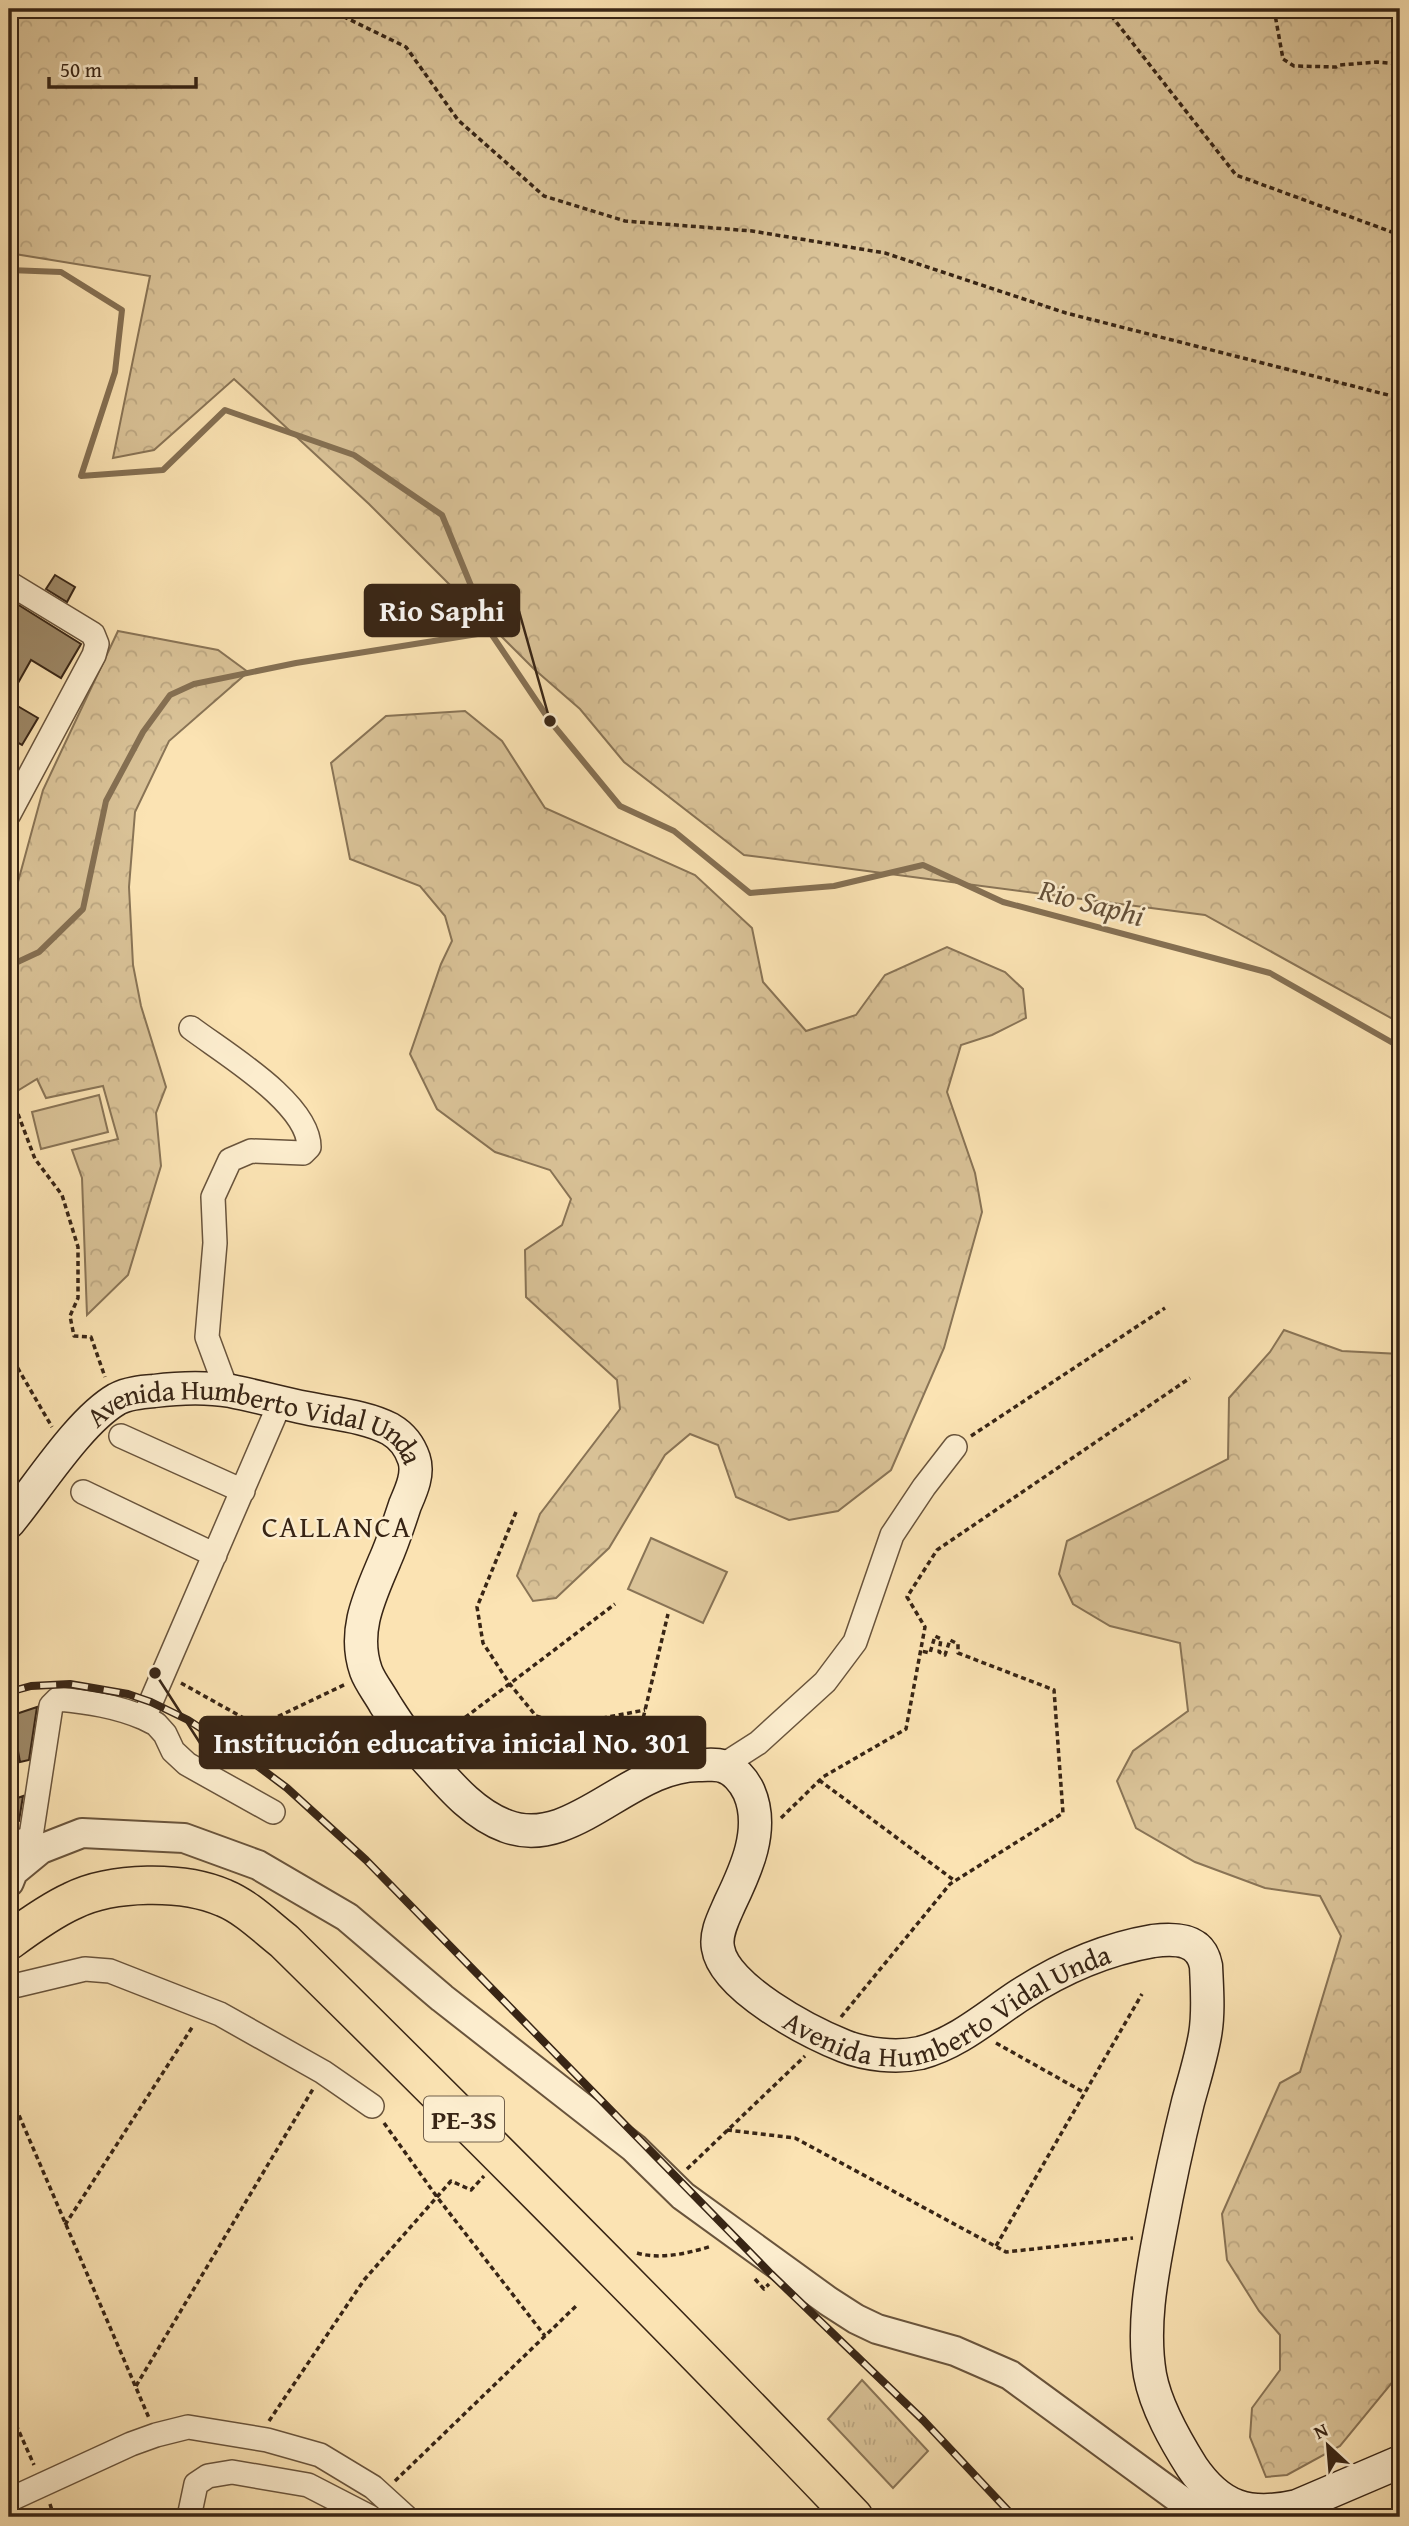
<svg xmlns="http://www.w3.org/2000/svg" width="1409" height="2526" viewBox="0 0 1409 2526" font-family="'Gentium Book Plus',serif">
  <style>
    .grass { fill: #dac398; stroke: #897456; stroke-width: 2 }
    .forest { fill: url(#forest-crowns); stroke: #897456; stroke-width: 2 }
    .park { fill: url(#park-tufts); stroke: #897456; stroke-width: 2 }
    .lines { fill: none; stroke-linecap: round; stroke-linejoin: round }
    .stream { stroke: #857053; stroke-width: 6 }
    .building { fill: #9d8867; stroke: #382515; stroke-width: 2 }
    .minor-casing { stroke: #69543c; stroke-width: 26 }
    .tertiary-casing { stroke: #69543c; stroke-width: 32 }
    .secondary-casing { stroke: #382515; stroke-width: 35 }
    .trunk-casing { stroke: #382515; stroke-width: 40 }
    .path { stroke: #382515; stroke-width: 3.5; stroke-dasharray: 5 3.5; stroke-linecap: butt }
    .minor { stroke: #fcedce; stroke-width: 23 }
    .tertiary { stroke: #fcedce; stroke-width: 28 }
    .secondary { stroke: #fcedce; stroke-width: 32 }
    .trunk { stroke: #fbe3b3; stroke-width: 37 }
    .rail-casing { stroke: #382515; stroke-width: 8 }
    .rail { stroke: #fcedce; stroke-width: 5; stroke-dasharray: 16; stroke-linecap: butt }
    .labels { text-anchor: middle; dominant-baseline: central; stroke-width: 5; stroke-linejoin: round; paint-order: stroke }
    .shield { fill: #fcedce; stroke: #73614c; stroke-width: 2 }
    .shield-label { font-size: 26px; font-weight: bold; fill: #382515 }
    .street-label { font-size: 28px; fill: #382515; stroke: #fcedce }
    .water-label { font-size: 30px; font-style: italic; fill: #655139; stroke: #fcedce }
    .neighbourhood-label { font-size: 30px; letter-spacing: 2px; fill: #382515; stroke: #fcedce }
    .leader { fill: none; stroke: #382515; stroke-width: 2.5 }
    .callout-dot { fill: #382515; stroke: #fcedce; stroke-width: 2.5 }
    .callout { fill: #382515; stroke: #382515; stroke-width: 2.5 }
    .callout-label { font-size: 30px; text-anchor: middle; font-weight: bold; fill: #fff }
  </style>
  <defs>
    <pattern id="forest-crowns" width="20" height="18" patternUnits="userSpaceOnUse" patternTransform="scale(1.75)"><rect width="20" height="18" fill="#dac398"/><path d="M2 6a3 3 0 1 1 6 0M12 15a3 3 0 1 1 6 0" fill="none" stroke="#bca782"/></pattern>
    <pattern id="park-tufts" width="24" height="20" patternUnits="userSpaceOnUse" patternTransform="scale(1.75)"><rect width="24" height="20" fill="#dac398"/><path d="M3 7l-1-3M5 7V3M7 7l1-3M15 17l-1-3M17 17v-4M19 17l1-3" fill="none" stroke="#bca782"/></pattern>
  </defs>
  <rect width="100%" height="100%" fill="#fbe3b3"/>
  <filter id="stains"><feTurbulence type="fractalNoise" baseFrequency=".00286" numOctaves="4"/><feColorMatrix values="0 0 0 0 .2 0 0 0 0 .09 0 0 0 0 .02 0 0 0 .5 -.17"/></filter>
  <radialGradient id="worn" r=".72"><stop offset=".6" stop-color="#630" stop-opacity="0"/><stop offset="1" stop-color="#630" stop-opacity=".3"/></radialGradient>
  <!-- grass -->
  <path class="grass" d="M99 1095 108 1132 41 1149 32 1112Z
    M651 1538 727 1572 703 1623 628 1589Z"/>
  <!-- forest -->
  <path class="forest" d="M9 9H1400V1023L1205 915 744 855 624 762 580 709 534 669 369 504 234 379 154 450 113 458 150 276 15 254 9 248Z
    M118 631 218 650 248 672 169 741 135 812 129 887 133 965 141 1006 166 1087 156 1113 161 1166 128 1275 87 1315 82 1178 72 1150 118 1139 103 1086 46 1098 37 1079 9 1096V915L43 790Z
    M465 711 502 741 545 808 695 875 752 928 763 982 806 1031 856 1015 885 975 947 947 1005 972 1023 989 1026 1018 992 1035 961 1045 947 1092 975 1173 982 1212 944 1348 891 1470 838 1511 789 1520 736 1497 718 1445 690 1434 665 1455 609 1548 556 1598 533 1601 517 1576 540 1514 620 1409 617 1380 526 1297 525 1250 562 1225 571 1199 550 1170 495 1152 437 1109 410 1054 441 964 452 941 445 916 420 886 350 859 331 763 386 716Z
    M1284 1330 1342 1351 1400 1354V2373L1340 2446 1287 2475 1266 2477 1250 2437 1252 2408 1280 2370V2335L1259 2311 1227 2260 1222 2214 1280 2083 1300 2072 1341 1936 1320 1896 1265 1888 1195 1862 1136 1828 1117 1781 1133 1751 1188 1711 1180 1643 1110 1626 1073 1604 1059 1574 1067 1541 1228 1459 1229 1398 1270 1352Z"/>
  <!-- park -->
  <path class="park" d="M862 2380 928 2451 893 2488 828 2419Z"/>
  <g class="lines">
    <!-- stream -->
    <path class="stream" d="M9 270 61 272 122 310 115 372 81 476 163 470 225 410 354 455 442 515 490 632 550 721 620 806 674 831 750 893 834 886 923 865 1003 902 1270 973 1400 1047
      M9 966 39 952 83 909 106 801 143 732 170 695 194 684 296 663 490 632"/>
  </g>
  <!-- building -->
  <path class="building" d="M55 575 75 587 67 602 46 589Z
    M9 599 81 644 61 678 31 660 9 699Z
    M9 701 38 718 22 745 9 738Z
    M37 1707 29 1760 20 1762 18 1751 9 1754 10 1716Z
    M23 1796 19 1821 9 1824V1801Z"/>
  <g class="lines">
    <!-- minor casing -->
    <g class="minor-casing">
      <path id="minor" d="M9 583 93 634 97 644 94 655 9 814
        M191 1028C224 1053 309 1103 309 1147L303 1153 251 1151 230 1160 213 1197 215 1243 207 1337 227 1391
        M121 1436 243 1491
        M83 1492 215 1555
        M144 1718 156 1724 165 1734 173 1751 187 1764 273 1812
        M722 1766 758 1743 825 1682 855 1642 892 1535 924 1487 955 1447
        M9 1850 31 1836 51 1706 58 1699C88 1702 116 1706 144 1718L280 1403
        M9 1981 18 1985 85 1969 110 1971 220 2014 323 2072 372 2106
        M9 2500 131 2444 156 2435 188 2427 267 2440 320 2455 373 2487 406 2517
        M189 2517 196 2484 208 2476 232 2472 308 2485 370 2517"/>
    </g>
    <!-- tertiary casing -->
    <g class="tertiary-casing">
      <path id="tertiary" d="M9 1882 13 1872 41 1849 82 1833 184 1838 258 1865 347 1917 442 1998 634 2148 683 2196 828 2301 856 2319 877 2329 955 2351 1010 2375 1204 2517"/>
    </g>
    <!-- secondary casing -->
    <g class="secondary-casing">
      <g id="secondary">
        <path id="s1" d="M9 1522C38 1487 79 1421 117 1399 128 1393 141 1392 154 1391 178 1388 207 1387 231 1391 256 1396 281 1403 306 1408 334 1414 365 1416 390 1429 402 1436 410 1447 414 1459 419 1474 411 1491 405 1505 399 1523 393 1542 385 1560 370 1596 352 1631 366 1671 370 1682 379 1693 385 1704 396 1721 405 1736 419 1751 444 1778 470 1813 506 1826 573 1852 631 1762 702 1765 709 1765 716 1764 722 1766 734 1769 744 1781 749 1792 765 1829 746 1870 730 1903 724 1917 715 1933 718 1948 724 1988 809 2032 844 2046 866 2055 897 2058 920 2053 958 2043 988 2016 1020 1995 1060 1969 1106 1949 1153 1941 1177 1938 1201 1939 1206 1966 1207 1989 1209 2013 1205 2035 1201 2058 1194 2080 1188 2102 1177 2146 1168 2189 1160 2232 1151 2279 1142 2328 1150 2375 1156 2407 1175 2440 1192 2467 1220 2508 1249 2517 1297 2506L1400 2462"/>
      </g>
    </g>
    <!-- trunk casing -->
    <g class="trunk-casing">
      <path id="trunk" d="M9 1941C28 1927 50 1911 72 1901 112 1881 183 1880 224 1898 246 1907 265 1926 284 1941 477 2131 668 2322 854 2517"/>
    </g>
    <!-- path -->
    <path class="path" d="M328 9 406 47 458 120 544 196 625 221 752 231 885 253 1066 313 1400 398
      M1106 9 1236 175 1400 235
      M1274 9 1283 59 1294 66 1336 67 1340 65 1377 62 1400 64
      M18 1114 35 1159 62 1195 78 1247V1298L70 1316 74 1336 91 1337 105 1377
      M9 1353 52 1427
      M971 1436 1165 1308
      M516 1512 477 1607 483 1643 509 1683 536 1716 566 1725 645 1710
      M181 1683 258 1726 346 1684
      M438 1738 615 1604
      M646 1751 642 1723 668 1614
      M819 1780 955 1881
      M781 1818 823 1777 906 1729 925 1627 907 1597 937 1550 1190 1378
      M841 2017 950 1884 1063 1813 1054 1690 958 1653V1644L950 1640 945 1655 939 1652 941 1639 935 1636 930 1653 921 1651
      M996 2043 1085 2093
      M9 2092 149 2418
      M384 2123 437 2197 545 2336
      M727 2130 795 2138 1006 2252 1133 2238
      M687 2169 805 2056
      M65 2225 193 2026
      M996 2246 1142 1994
      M637 2253C661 2260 689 2253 712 2246
      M755 2279 764 2289 769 2284
      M136 2386 313 2089
      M9 2409 34 2465
      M269 2421 364 2280 451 2181 471 2190 484 2176
      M395 2481 576 2306
      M50 2504 54 2517"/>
    <!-- minor -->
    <use href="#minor" class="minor"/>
    <!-- tertiary -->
    <use href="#tertiary" class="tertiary"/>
    <!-- secondary -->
    <use href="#secondary" class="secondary"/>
    <!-- trunk -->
    <use href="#trunk" class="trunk"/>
    <!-- rail casing -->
    <g class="rail-casing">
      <path id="rail" d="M9 1692 31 1686 70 1684 128 1694 151 1702 188 1720 251 1761 287 1788 366 1860 771 2274 923 2420 1014 2517"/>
    </g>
    <!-- rail -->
    <use href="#rail" class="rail"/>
  </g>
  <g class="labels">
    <!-- shield labels -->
    <rect class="shield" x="424" y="2096.5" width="80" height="45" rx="5"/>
    <g class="shield-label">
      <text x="464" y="2119">PE-3S</text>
    </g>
    <!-- street labels -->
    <g class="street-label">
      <text stroke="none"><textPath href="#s1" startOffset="308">Avenida Humberto Vidal Unda</textPath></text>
      <text stroke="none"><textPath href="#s1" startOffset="1629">Avenida Humberto Vidal Unda</textPath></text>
    </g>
    <!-- water labels -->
    <g class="water-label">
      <text transform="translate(1092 902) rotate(15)">Rio Saphi</text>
    </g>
    <!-- neighbourhood labels -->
    <g class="neighbourhood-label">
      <text x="337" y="1526">CALLANCA</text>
    </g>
  </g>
  <!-- callouts -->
  <path class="leader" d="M550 721L519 611M155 1673L200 1743"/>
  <g class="callout-dot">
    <circle cx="550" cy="721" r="7"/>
    <circle cx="155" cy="1673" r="7"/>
  </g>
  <g class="callout">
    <rect x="365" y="585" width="154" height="51" rx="7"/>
    <rect x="200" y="1717" width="505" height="51" rx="7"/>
  </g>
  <g class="callout-label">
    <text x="442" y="621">Rio Saphi</text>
    <text x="452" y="1753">Institución educativa inicial No. 301</text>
  </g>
  <!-- margin -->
  <rect width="1409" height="2526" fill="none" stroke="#fbe3b3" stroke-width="35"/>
  <rect x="10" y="10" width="1388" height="2505" fill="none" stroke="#382515" stroke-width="3.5"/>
  <rect x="18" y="18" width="1374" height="2491" fill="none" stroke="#382515" stroke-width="2"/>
  <!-- north arrow -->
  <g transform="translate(1328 2446) rotate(334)" stroke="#fcedce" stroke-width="5" paint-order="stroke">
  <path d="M0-5L12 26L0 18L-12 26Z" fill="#382515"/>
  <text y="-10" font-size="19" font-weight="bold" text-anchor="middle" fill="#382515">N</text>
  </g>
  <!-- scale -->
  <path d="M49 77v10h147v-10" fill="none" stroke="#382515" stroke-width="3.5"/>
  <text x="60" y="77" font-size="21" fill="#382515" stroke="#fcedce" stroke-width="5" paint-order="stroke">50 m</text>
  <rect width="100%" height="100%" filter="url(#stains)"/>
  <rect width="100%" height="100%" fill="url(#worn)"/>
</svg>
